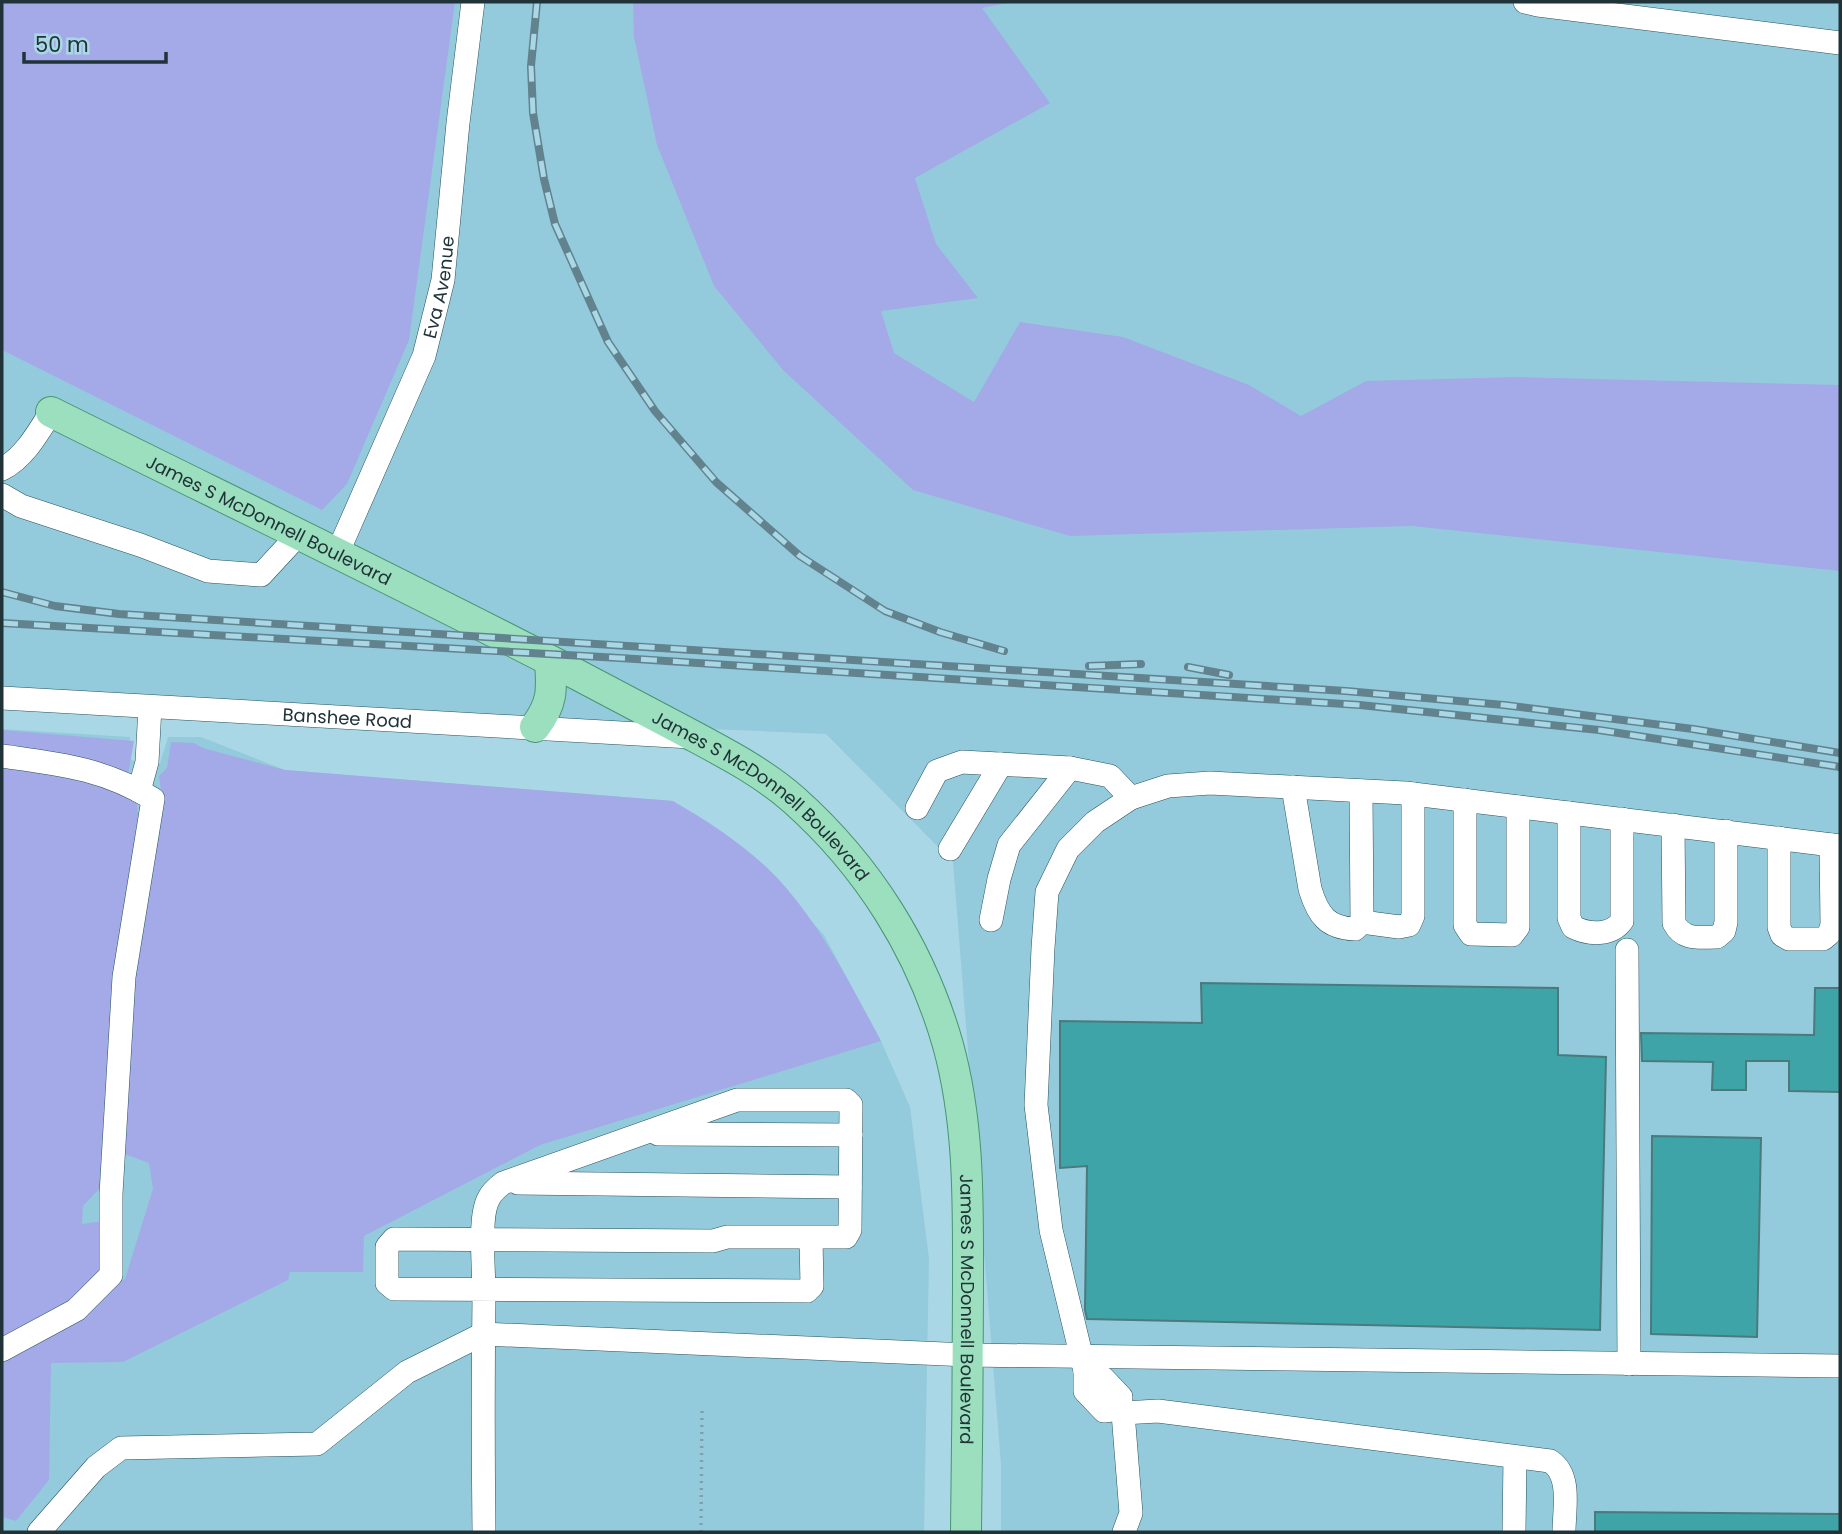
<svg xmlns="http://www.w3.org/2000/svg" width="1842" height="1534" viewBox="0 0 1842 1534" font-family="Poppins,sans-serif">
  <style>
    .built { fill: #94cbdc }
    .green { fill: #a3aae7 }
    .building { fill: #3fa4a8; stroke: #4a7a7c; stroke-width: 2 }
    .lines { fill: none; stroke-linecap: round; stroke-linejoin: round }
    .minor-casing { stroke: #26525e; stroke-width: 24 }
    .major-casing { stroke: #469573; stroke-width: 32 }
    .path { stroke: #7ca1ad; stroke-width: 3.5; stroke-dasharray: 2 5; stroke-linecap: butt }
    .minor { stroke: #fff; stroke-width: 23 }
    .major { stroke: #9cdfbe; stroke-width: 30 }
    .rail-casing { stroke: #62838d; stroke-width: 8 }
    .rail { stroke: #a9d7e6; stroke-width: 5; stroke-dasharray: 16; stroke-linecap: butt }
    .labels { text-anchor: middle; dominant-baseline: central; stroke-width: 5; stroke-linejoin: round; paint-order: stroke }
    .street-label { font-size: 18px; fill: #203339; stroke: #a9d7e6 }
  </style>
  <rect width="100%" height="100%" fill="#a9d7e6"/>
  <!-- built -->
  <path class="built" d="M2 2H1840V1532H1001V1465L953 862 826 734 2 699Z
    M2 729 130 737V760L147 762 160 763 168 737H201L285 770 673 801 772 878 824 935 881 1041 910 1107 929 1259 924 1532H2Z"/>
  <!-- green -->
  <path class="green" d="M2 2H455L409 340 347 484 322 510 2 350Z
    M633 2H1012L982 8 1050 103 915 178 936 244 978 298 881 311 894 353 974 402 1020 322 1123 337 1249 385 1301 416 1366 381 1515 377 1840 385V571L1412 526 1070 536 913 490 783 370 714 286 657 145 634 37Z
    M2 730 134 741 128 775 2 749Z
    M171 742 194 743 203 748 285 770 673 801C711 823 751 849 781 882 823 929 852 987 881 1041L540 1145 364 1236 363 1272H290L288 1280 123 1362 51 1363 49 1480 16 1521 2 1517V1355L125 1279 153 1189 149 1163 122 1153 130 978 154 813 164 812 159 776 167 768Z
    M2 763 90 778 136 798 138 815 118 974 111 1096 100 1188 83 1206 82 1224 103 1221 106 1273 70 1307 2 1343Z"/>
  <!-- building -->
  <path class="building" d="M1201 983 1558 988V1055L1606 1057 1600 1330 1087 1319 1085 1310 1087 1166 1060 1168V1021L1202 1023Z
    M1815 988H1840V1092L1789 1091V1061H1746V1090H1712L1713 1062 1642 1061 1641 1033 1814 1035Z
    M1652 1136 1761 1138 1757 1337 1651 1334Z
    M1595 1512 1840 1514V1532H1595Z"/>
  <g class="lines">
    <!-- minor casing -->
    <g class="minor-casing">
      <g id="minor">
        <path d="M1525 2 1538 5 1840 43"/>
        <path d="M2 469C24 458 38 433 51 412"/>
        <path d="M2 495 21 506 140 545 208 571 261 575 298 535"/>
        <path id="s1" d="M337 554 424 356 443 280 458 123 473 2"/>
        <path id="s2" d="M2 698 691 737"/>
        <path d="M2 756C58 764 103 768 153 799L124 977 111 1194V1275L76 1310 2 1350"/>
        <path d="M1293 787 1310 889C1318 915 1327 928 1355 929L1362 922 1361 791"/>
        <path d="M139 791 147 762 150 707"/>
        <path d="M1465 800V925L1471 934 1512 935 1518 927V807"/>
        <path d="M917 808 937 771 962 762 1070 768 1110 776 1131 798"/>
        <path d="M1569 813V918L1573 927C1589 935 1611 936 1622 921V819"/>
        <path d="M1673 825 1674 923C1683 941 1700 937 1717 937L1724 931 1726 922V831"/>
        <path d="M1779 838V927L1782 935 1789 939H1823L1829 934 1832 925 1831 845"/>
        <path d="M950 849 1001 764"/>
        <path d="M991 920 999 879 1009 845 1070 768"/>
        <path d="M1362 922 1399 927 1409 925 1413 916V794"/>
        <path d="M1627 950 1629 1364"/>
        <path d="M658 1134 851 1135"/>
        <path d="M518 1183 850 1187"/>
        <path d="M1085 1371 1103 1378 1121 1397 1120 1409 1123 1413 1131 1513 1124 1532"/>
        <path d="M1120 1409 1104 1411 1085 1391V1371L1051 1230 1036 1105 1043 948 1047 892 1068 849 1095 822 1131 798 1168 786 1210 783 1405 793 1840 846"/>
        <path d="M1123 1413 1158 1411 1550 1461C1572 1475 1564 1509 1564 1532"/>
        <path d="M39 1532 96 1467 121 1448 317 1444 407 1372 483 1334 968 1355 1840 1366"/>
        <path d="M484 1532C483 1453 483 1374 484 1295 484 1272 480 1229 485 1209 488 1196 493 1191 503 1183L737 1100H846L851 1105 850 1230 846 1237H727L713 1241 394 1239 387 1247V1283L394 1289 807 1291 812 1286 811 1238"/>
        <path d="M1514 1532 1515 1457"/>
      </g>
    </g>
    <!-- major casing -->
    <g class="major-casing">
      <g id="major">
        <path id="s3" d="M51 412C226 499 403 584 576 674 612 693 648 712 684 731 723 752 761 771 794 800 868 866 921 950 948 1045 970 1125 968 1206 968 1288 968 1369 967 1451 966 1532"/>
        <path d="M535 727C553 703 552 690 550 661"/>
      </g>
    </g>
    <!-- path -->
    <path class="path" d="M701 1532 702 1406"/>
    <!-- minor -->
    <use href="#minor" class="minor"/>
    <!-- major -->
    <use href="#major" class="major"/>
    <!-- rail casing -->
    <g class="rail-casing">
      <path id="rail" d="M537 2 531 66 533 113 544 179 555 224 608 342 655 411 716 482 800 556 885 611 940 632 1004 651
        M2 592 55 606 119 614 1346 691 1504 705 1693 729 1840 753
        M2 623 620 658 1360 705 1599 730 1840 767
        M1089 666 1141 664
        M1188 667 1229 675"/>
    </g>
    <!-- rail -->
    <use href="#rail" class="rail"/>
  </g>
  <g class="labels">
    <!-- street labels -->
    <g class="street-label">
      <text stroke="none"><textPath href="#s1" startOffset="287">Eva Avenue</textPath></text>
      <text stroke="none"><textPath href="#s3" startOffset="243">James S McDonnell Boulevard</textPath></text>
      <text stroke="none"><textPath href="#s2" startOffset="346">Banshee Road</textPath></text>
      <text stroke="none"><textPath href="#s3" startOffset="810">James S McDonnell Boulevard</textPath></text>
      <text stroke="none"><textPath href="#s3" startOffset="1398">James S McDonnell Boulevard</textPath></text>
    </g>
  </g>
  <!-- border -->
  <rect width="1842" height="1534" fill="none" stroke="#203339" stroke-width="7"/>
  <!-- scale -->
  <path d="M24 52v10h142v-10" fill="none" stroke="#203339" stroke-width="3.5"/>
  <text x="35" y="52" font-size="21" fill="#203339" stroke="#a9d7e6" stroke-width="5" paint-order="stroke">50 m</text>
</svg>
